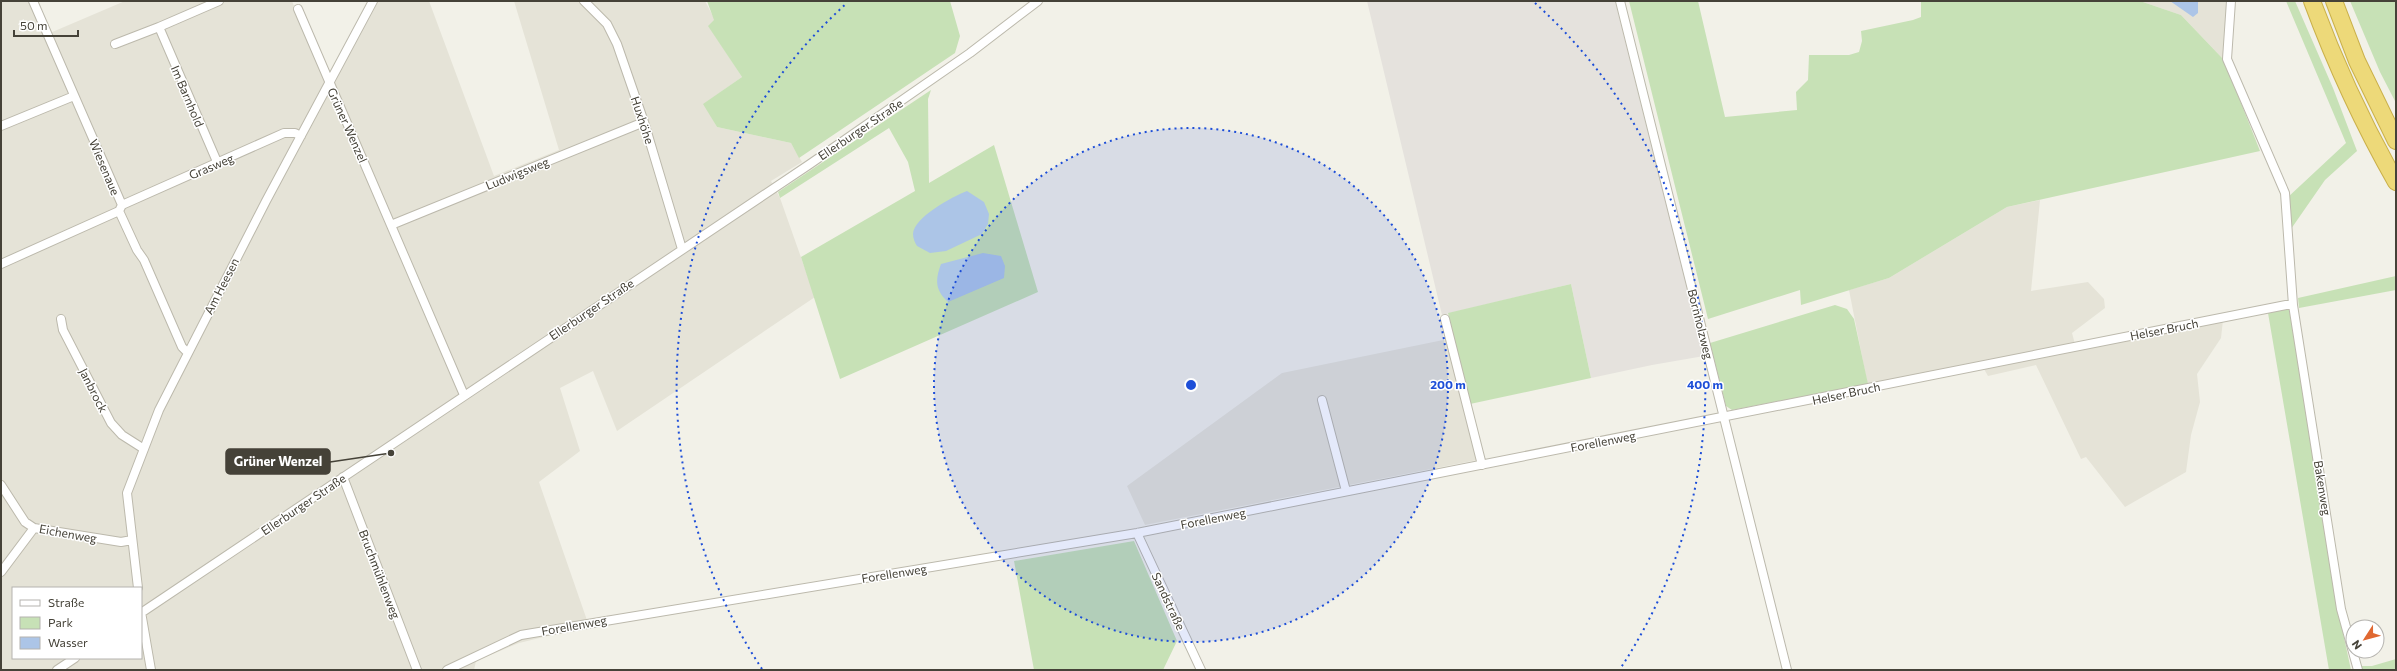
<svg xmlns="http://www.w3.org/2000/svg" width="2397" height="671" viewBox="0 0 2397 671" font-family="Commissioner,sans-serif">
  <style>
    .residential { fill: #e5e3d7; fill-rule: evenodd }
    .industrial { fill: #e5e2dd }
    .green { fill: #c7e1b6 }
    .water { fill: #acc5e7 }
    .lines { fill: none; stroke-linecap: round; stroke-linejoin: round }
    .street-casing { stroke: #bcb9ac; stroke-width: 10 }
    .highway-casing { stroke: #cab04a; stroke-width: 18 }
    .street { stroke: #fff; stroke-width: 8 }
    .highway { stroke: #edd979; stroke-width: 16 }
    .ring { fill: none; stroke: #1d4ed8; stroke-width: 2; stroke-dasharray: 2 4 }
    .labels { text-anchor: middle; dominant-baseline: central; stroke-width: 3; stroke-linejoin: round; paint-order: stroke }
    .street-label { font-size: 12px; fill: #454238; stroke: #fff }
    .centre { fill: #1d4ed8; stroke: #fff; stroke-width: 2 }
    .ring-label { font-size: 12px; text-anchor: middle; font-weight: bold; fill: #1d4ed8; stroke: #fff; stroke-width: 3; stroke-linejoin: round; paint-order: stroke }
    .leader { fill: none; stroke: #454238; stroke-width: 1.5 }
    .callout-dot { fill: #454238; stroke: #fff; stroke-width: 1.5 }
    .callout { fill: #454238; stroke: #454238; stroke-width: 1.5 }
    .callout-label { font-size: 13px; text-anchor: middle; font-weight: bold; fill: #fff }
  </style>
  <rect width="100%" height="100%" fill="#f2f1e8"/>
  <!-- residential -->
  <path class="residential" d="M1 1H36L50 33 125 1H292L324 79 334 81 378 1H429L494 176 559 150 514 1H705L715 20 709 26 742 77 704 104 717 127 791 143 802 162 771 181 780 198 815 297 617 431 593 371 560 388 580 451 539 482 589 626 519 643 476 661 474 670H1ZM13 588H141V658H13Z
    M2140 1H2228L2224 60 2181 15Z
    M2040 200 2031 291 2088 282 2104 299 2105 308 2072 333 2076 348 2223 320 2221 338 2197 374 2200 402 2191 435 2186 472 2125 507 2086 457 2081 459 2036 365 1988 376 1984 369 1869 392 1849 290 1889 278 2007 207Z
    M1448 339 1482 459 1145 525 1127 486 1282 373Z"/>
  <!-- industrial -->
  <path class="industrial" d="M1367 1H1615L1704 356 1652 365 1591 378 1571 284 1442 315Z"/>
  <!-- green -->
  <path class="green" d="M707 1H950L960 36 955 53 799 158 791 143 717 127 703 104 742 77 708 26 714 20Z
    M1629 1H1698L1725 117 1797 110 1796 92 1808 80 1809 55H1849L1859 52 1862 41 1861 31 1913 20 1921 17V1H2140L2181 15 2224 60 2260 151 2007 207 1889 278 1801 305 1800 290 1708 319Z
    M2286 1H2295L2333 88 2357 151 2325 180 2291 229 2287 198 2346 143Z
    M2350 1H2396V103L2380 72Z
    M931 90 928 99 929 183 994 145 1038 292 840 379 801 257 915 191 908 162 889 128 780 198 778 192Z
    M2396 276V290L2299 308 2298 298Z
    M1571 284 1591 378 1470 404 1448 313Z
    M1835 305 1847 309 1854 319 1868 384 1732 410 1726 406 1710 343Z
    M2289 308 2337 605 2351 670H2329L2268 313Z
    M1134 541 1177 641 1163 670H1034L1014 561Z
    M2396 659V670H2360V666H2372Z"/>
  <!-- water -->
  <path class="water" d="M2170 1H2198V13L2193 17Z
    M967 191 984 202 989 214 988 224 982 234 946 251 930 253 917 246C915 243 913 238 913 234 914 217 952 197 967 191Z
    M983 253 1001 256 1005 266 1004 278 948 302C935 290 935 280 941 264Z"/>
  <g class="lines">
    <!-- street casing -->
    <g class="street-casing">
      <path id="street" d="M33 1 122 205 119 211 137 250 144 260 182 347 187 352
        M584 1 607 24 617 44 644 122 682 249
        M1620 1 1787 670
        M2231 1 2227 59 2285 193 2293 305 2341 609 2358 670
        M298 9 464 395
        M115 44 159 27
        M1 126 74 96
        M218 164 159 27 219 1
        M122 205 284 133H295L301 136
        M391 225 644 122
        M1 264 119 211
        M61 319 63 330 111 423 122 435 144 449
        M1445 319 1482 465
        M1322 400 1346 491
        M343 477 417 670
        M1 485 25 522 34 528 121 542 132 540
        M1137 533 1201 670
        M1 572 34 528
        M138 588 127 493 159 410 266 201 373 1
        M141 612 151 670
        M141 613 810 164 970 53 1038 1
        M57 670 75 658
        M447 670 521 635 539 632 1137 533 2286 305H2293"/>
    </g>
    <!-- highway casing -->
    <g class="highway-casing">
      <path id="highway" d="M2312 1C2335 63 2363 124 2396 182
        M2334 1 2357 61 2396 141"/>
    </g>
    <!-- street -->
    <use href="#street" class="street"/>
    <!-- highway -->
    <use href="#highway" class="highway"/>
  </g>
  <!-- distance rings -->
  <circle cx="1191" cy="385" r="257" fill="#1d4ed8" fill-opacity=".12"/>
  <g class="ring">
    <circle cx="1191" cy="385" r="257"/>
    <path d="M762 669A514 514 0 0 1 847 3M1535 3A514 514 0 0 1 1620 669"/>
  </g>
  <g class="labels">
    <!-- street labels -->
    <g class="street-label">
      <text transform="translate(188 96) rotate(67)">Im Barnhold</text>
      <text transform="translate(643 120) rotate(72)">Huxhöhe</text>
      <text transform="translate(348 125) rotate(66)">Grüner Wenzel</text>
      <text transform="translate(860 129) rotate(-34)">Ellerburger Straße</text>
      <text transform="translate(211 166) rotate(-23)">Grasweg</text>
      <text transform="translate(105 167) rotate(67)">Wiesenaue</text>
      <text transform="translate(517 173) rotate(-22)">Ludwigsweg</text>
      <text transform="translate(221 286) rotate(-63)">Am Heesen</text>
      <text transform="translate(591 309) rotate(-34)">Ellerburger Straße</text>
      <text transform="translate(1701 324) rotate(76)">Bornholzweg</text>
      <text transform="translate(2164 329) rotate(-11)">Helser Bruch</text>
      <text transform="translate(94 390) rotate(63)">Janbrock</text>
      <text transform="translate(1846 393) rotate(-12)">Helser Bruch</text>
      <text transform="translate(1603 441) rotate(-11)">Forellenweg</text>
      <text transform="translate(2323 488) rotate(81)">Bakenweg</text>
      <text transform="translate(303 504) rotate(-34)">Ellerburger Straße</text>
      <text transform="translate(1213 518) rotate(-11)">Forellenweg</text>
      <text transform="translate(68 533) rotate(10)">Eichenweg</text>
      <text transform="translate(894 573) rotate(-9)">Forellenweg</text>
      <text transform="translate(380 574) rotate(69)">Bruchmühlenweg</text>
      <text transform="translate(1169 601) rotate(65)">Sandstraße</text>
      <text transform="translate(574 625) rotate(-10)">Forellenweg</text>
    </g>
  </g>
  <circle cx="1191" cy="385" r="6" class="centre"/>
  <g class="ring-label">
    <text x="1448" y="389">200 m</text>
    <text x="1705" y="389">400 m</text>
  </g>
  <!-- callouts -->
  <path class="leader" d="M391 453L330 462"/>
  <circle class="callout-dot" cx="391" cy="453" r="4"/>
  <rect class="callout" x="226" y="449" width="104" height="25" rx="4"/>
  <g class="callout-label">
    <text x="278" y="466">Grüner Wenzel</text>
  </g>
  <!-- border -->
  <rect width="2397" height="671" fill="none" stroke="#454238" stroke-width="4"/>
  <!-- legend -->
  <rect x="12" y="587" width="130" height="72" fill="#ffffff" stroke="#b5b3af"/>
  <rect x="20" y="600" width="20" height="6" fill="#ffffff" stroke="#b5b3af"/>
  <text x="48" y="607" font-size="12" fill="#454238">Straße</text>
  <rect x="20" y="617" width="20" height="12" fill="#c7e1b6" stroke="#b5b3af"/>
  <text x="48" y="627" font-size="12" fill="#454238">Park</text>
  <rect x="20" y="637" width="20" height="12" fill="#acc5e7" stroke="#b5b3af"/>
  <text x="48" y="647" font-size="12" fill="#454238">Wasser</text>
  <!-- north arrow -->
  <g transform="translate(2365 639) rotate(234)"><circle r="19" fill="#ffffff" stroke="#b5b3af"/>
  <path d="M0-3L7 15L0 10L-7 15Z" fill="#e06831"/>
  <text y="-6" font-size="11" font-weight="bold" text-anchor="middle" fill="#454238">N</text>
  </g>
  <!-- scale -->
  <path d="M14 30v6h64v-6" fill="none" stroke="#454238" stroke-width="2"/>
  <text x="20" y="30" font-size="12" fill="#454238" stroke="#ffffff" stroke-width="3" paint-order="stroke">50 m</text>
</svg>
